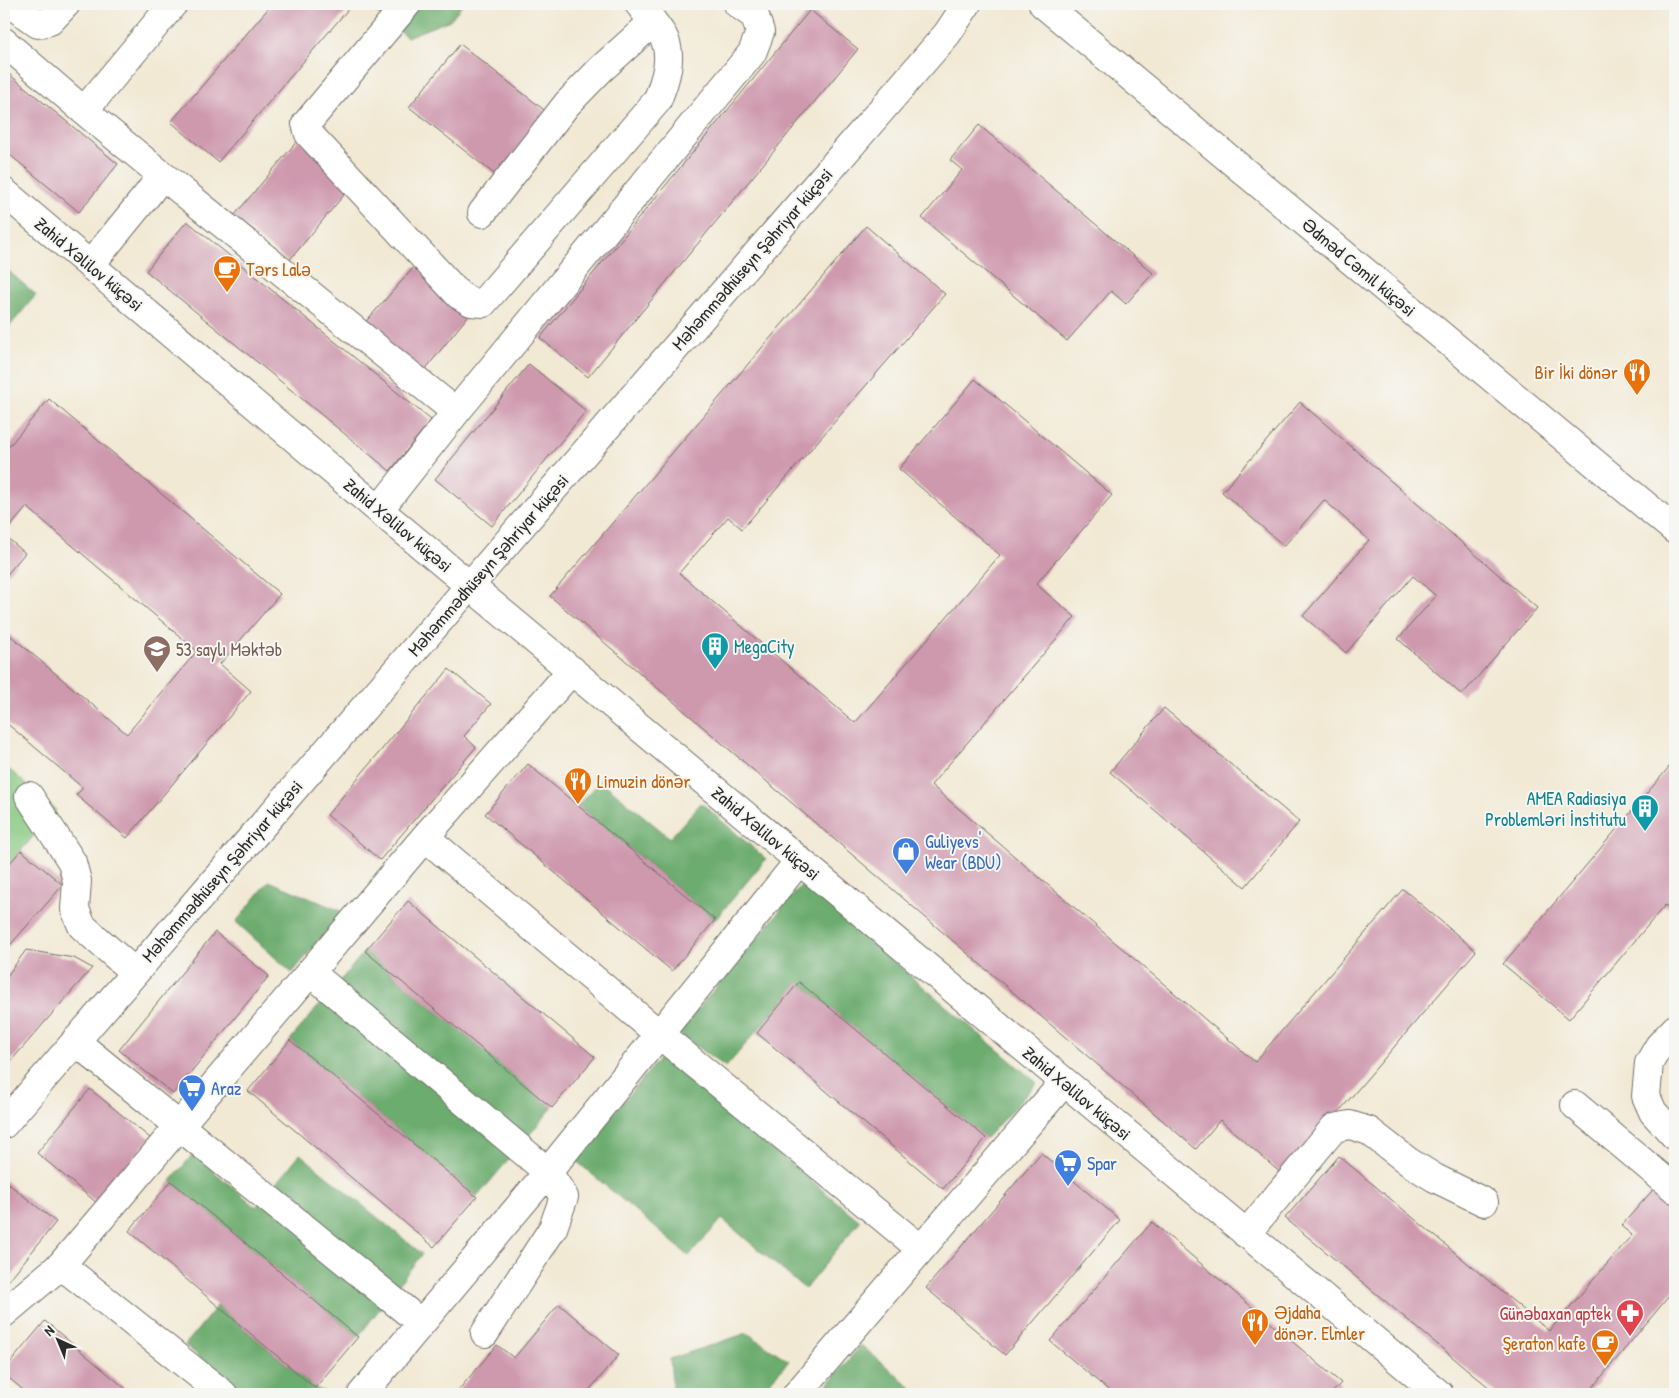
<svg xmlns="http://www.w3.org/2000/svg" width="1679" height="1398" viewBox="0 0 1679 1398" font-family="'Patrick Hand',sans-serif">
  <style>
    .green { fill: #85c780; stroke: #587956 }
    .forest { fill: #6cac6e; stroke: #4c6c4c }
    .building { fill: #ce98ad }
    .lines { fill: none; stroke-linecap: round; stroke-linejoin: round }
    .minor-casing { stroke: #716e66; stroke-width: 30 }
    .minor { stroke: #fff; stroke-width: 28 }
    .labels { text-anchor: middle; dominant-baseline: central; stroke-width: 4; stroke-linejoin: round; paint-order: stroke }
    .street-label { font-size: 18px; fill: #2b2b2b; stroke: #f6f6f2 }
    .food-label { font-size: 18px; fill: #c56008; stroke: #f6f6f2; text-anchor: start }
    .culture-label { font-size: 18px; fill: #0d838f; stroke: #f6f6f2; text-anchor: start }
    .education-label { font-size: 18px; fill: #785e54; stroke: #f6f6f2; text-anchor: start }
    .shop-label { font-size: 18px; fill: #366cbe; stroke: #f6f6f2; text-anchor: start }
    .health-label { font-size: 18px; fill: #be3a42; stroke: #f6f6f2; text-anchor: end }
  </style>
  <rect width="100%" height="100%" fill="#f6f6f2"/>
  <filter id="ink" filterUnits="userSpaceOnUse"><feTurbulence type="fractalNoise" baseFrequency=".02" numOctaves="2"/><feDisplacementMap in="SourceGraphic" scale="10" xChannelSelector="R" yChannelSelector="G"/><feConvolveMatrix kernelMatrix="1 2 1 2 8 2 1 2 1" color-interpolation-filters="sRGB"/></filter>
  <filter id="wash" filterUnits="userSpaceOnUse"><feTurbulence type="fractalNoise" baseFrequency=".0096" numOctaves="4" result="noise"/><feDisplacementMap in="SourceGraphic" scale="20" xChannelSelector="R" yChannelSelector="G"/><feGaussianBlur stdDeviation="1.12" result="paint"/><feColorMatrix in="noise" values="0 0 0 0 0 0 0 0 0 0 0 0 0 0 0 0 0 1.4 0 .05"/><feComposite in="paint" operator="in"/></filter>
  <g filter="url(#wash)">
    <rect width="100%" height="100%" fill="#f2e9d4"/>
    <!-- green -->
    <path class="green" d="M4 765 56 810 4 870Z"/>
    <!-- forest -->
    <path class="forest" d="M366 4H463L450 20 407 37Z
      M4 267 36 295 4 333Z
      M601 781 670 838 701 803 766 859 715 920 578 805Z
      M269 881 343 912 292 973 236 922Z
      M802 884 1037 1083 986 1138 799 982 726 1067 678 1033Z
      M365 951 552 1108 477 1197 290 1040Z
      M661 1057 860 1221 805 1289 722 1219 689 1256 574 1159Z
      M193 1154 256 1207 300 1154 422 1254 358 1337 171 1181Z
      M217 1306 315 1388 330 1394H245L185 1345Z
      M747 1333 789 1361 758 1394H673L670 1359Z
      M861 1345 919 1394H820Z"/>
    <g id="blocks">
      <!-- building -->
      <path class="building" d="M272 4H347L350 7 218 162 171 122Z
        M810 10 858 49 588 377 540 338Z
        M460 44 548 113 498 177 409 107Z
        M4 70 118 164 79 212 4 150Z
        M979 125 1153 273 1126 304 1111 291 1067 341 922 218 962 170 950 160Z
        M299 139 353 184 288 262 233 217Z
        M187 221 431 420 390 471 146 271Z
        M866 226 945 294 742 529 728 517 679 573 855 723 1000 555 899 469 975 379 1112 495 1036 584 1075 617 931 785 1255 1062 1403 889 1476 951 1284 1176 1220 1120 1196 1149 550 596Z
        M415 266 472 311 420 376 361 327Z
        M529 364 586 411 492 526 435 479Z
        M49 399 280 594 220 664 251 691 127 838 76 795 83 788 4 721V630L127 734 197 651 27 507 4 534V452Z
        M1300 402 1537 608 1462 695 1398 639 1436 596 1413 576 1346 653 1303 616 1369 540 1324 500 1284 546 1222 492Z
        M4 535 25 553 4 578Z
        M449 669 491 704 464 736 476 747 380 860 327 815Z
        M1164 708 1299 822 1245 887 1110 772Z
        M1675 760V913L1665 905 1569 1019 1503 964Z
        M528 764 715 920 672 971 485 814Z
        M21 850 63 885 4 952V870Z
        M408 901 595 1057 552 1108 365 951Z
        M215 932 269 976 173 1094 119 1050Z
        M26 950 74 958 92 968 4 1069V980Z
        M799 982 986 1138 943 1189 757 1033Z
        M290 1040 477 1197 434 1247 248 1091Z
        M90 1089 150 1138 97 1203 37 1153Z
        M1041 1153 1120 1220 1005 1355 926 1288Z
        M1339 1156 1549 1331 1632 1235 1621 1226 1659 1183 1675 1197V1289L1587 1394H1497L1285 1218Z
        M4 1180 56 1222 4 1286Z
        M171 1181 358 1337 315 1388 129 1231Z
        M1152 1222 1341 1383 1331 1394H1113L1050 1341Z
        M559 1304 619 1355 586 1394H561L555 1390 552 1394H455L497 1345 514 1358Z
        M45 1321 132 1394H28L4 1374V1370Z"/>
    </g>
  </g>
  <g filter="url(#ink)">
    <use href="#blocks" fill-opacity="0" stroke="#716e66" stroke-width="1"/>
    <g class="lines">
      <!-- minor casing -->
      <g class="minor-casing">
        <path id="minor" d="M11 4 38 24 50 21 66 4
          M407 4 306 124 309 134 459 295 471 302 483 303 657 101C665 81 674 56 663 36 656 25 647 14 639 4
          M1043 4 1675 530
          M4 42 84 111 162 175 148 194 90 265
          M84 111 173 4
          M162 175 456 412
          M4 192 379 510 1439 1394
          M482 213 567 104 601 69 653 22
          M379 510 456 412 752 53 760 32 755 16 738 4
          M29 796 72 862 77 881 75 909 82 926 134 972
          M425 837 659 1034 921 1249
          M310 972 548 1172 564 1197 553 1228 485 1333
          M1675 1029 1659 1046 1649 1063 1646 1096 1653 1112 1675 1136
          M75 1041 421 1323
          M1575 1105 1675 1189
          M4 1124 947 34 967 4
          M1246 1234 1334 1128 1350 1125 1369 1131 1409 1162 1435 1178 1484 1202
          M61 1265 223 1394
          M4 1313 61 1265 425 837 572 670
          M362 1394 548 1172 799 861
          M797 1394 1064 1082"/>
      </g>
      <!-- minor -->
      <use href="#minor" class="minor"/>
    </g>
  </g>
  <!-- icons -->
  <defs>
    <g id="cafe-pin" transform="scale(1.4375)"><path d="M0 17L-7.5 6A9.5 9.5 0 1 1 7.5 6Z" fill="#e8710a" stroke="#f6f6f2"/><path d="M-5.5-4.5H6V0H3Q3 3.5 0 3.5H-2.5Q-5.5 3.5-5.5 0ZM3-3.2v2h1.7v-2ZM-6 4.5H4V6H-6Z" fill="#fff"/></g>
    <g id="restaurant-pin" transform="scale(1.4375)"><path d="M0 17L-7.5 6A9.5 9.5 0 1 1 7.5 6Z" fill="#e8710a" stroke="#f6f6f2"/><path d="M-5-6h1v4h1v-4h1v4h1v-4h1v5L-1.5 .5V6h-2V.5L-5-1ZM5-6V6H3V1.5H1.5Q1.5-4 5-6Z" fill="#fff"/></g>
    <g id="building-pin" transform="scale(1.4375)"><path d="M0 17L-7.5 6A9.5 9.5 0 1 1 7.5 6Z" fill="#0f9aa8" stroke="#f6f6f2"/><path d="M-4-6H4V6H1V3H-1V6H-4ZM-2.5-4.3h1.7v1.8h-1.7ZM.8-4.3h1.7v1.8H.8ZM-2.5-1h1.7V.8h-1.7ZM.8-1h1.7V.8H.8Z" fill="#fff"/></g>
    <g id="school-pin" transform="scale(1.4375)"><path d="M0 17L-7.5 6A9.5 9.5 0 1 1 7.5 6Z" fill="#8d6e63" stroke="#f6f6f2"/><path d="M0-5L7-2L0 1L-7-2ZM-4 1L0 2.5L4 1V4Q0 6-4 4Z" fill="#fff"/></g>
    <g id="shop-pin" transform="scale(1.4375)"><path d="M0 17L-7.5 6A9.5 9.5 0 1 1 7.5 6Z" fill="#3f7fe0" stroke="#f6f6f2"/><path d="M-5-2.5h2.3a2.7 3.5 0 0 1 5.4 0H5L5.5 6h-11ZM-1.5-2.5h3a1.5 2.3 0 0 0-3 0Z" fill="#fff"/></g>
    <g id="supermarket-pin" transform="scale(1.4375)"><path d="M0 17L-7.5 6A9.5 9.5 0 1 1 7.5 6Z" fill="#3f7fe0" stroke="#f6f6f2"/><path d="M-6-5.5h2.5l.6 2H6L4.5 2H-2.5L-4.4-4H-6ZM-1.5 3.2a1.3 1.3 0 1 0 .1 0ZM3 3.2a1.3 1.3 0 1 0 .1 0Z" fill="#fff"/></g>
    <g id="pharmacy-pin" transform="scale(1.4375)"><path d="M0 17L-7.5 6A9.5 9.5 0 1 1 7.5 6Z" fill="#e0444e" stroke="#f6f6f2"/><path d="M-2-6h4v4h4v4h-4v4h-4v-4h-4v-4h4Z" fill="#fff"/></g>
  </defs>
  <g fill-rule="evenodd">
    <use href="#cafe-pin" x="227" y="269"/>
    <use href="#restaurant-pin" x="1637" y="372"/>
    <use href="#building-pin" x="715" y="646"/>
    <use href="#school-pin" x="157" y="649"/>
    <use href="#restaurant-pin" x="578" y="781"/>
    <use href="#building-pin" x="1645" y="808"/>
    <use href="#shop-pin" x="906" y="851"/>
    <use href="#supermarket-pin" x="192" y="1088"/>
    <use href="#supermarket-pin" x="1068" y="1163"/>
    <use href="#pharmacy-pin" x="1630" y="1313"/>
    <use href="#restaurant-pin" x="1255" y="1322"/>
    <use href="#cafe-pin" x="1605" y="1343"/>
  </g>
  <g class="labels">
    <!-- street labels -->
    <g class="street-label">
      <text transform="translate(752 259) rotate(-49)">Məhəmmədhüseyn Şəhriyar küçəsi</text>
      <text transform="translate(89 264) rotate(40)">Zahid Xəlilov küçəsi</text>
      <text transform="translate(1359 267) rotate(40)">Ədməd Cəmil küçəsi</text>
      <text transform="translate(398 525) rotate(40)">Zahid Xəlilov küçəsi</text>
      <text transform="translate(488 565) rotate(-49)">Məhəmmədhüseyn Şəhriyar küçəsi</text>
      <text transform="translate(766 833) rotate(40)">Zahid Xəlilov küçəsi</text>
      <text transform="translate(222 871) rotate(-49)">Məhəmmədhüseyn Şəhriyar küçəsi</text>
      <text transform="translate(1077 1093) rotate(40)">Zahid Xəlilov küçəsi</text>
    </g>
    <!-- food labels -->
    <g class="food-label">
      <text x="246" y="269">Tərs Lalə</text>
      <text x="1618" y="372" text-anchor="end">Bir İki dönər</text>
      <text x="597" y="781">Limuzin dönər</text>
      <text x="1274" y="1312">Əjdaha<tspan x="1274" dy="21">dönər. Elmler</tspan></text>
      <text x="1586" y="1343" text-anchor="end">Şeraton kafe</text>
    </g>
    <!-- culture labels -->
    <g class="culture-label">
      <text x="734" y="646">MegaCity</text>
      <text x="1626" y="798" text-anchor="end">AMEA Radiasiya<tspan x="1626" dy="21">Problemləri İnstitutu</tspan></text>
    </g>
    <!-- education labels -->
    <g class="education-label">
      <text x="176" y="649">53 saylı Məktəb</text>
    </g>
    <!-- shop labels -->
    <g class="shop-label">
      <text x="925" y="841">Guliyevs'<tspan x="925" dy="21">Wear (BDU)</tspan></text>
      <text x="211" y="1088">Araz</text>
      <text x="1087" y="1163">Spar</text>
    </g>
    <!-- health labels -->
    <g class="health-label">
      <text x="1611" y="1313">Günəbaxan aptek</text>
    </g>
  </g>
  <!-- margin -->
  <rect width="1679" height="1398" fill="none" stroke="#f6f6f2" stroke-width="20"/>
  <!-- north arrow -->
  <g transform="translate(58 1340) rotate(316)" stroke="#f6f6f2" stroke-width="4" paint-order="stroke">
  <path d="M0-4L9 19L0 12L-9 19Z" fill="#2b2b2b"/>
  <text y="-8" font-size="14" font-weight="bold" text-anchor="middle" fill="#2b2b2b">N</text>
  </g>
</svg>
